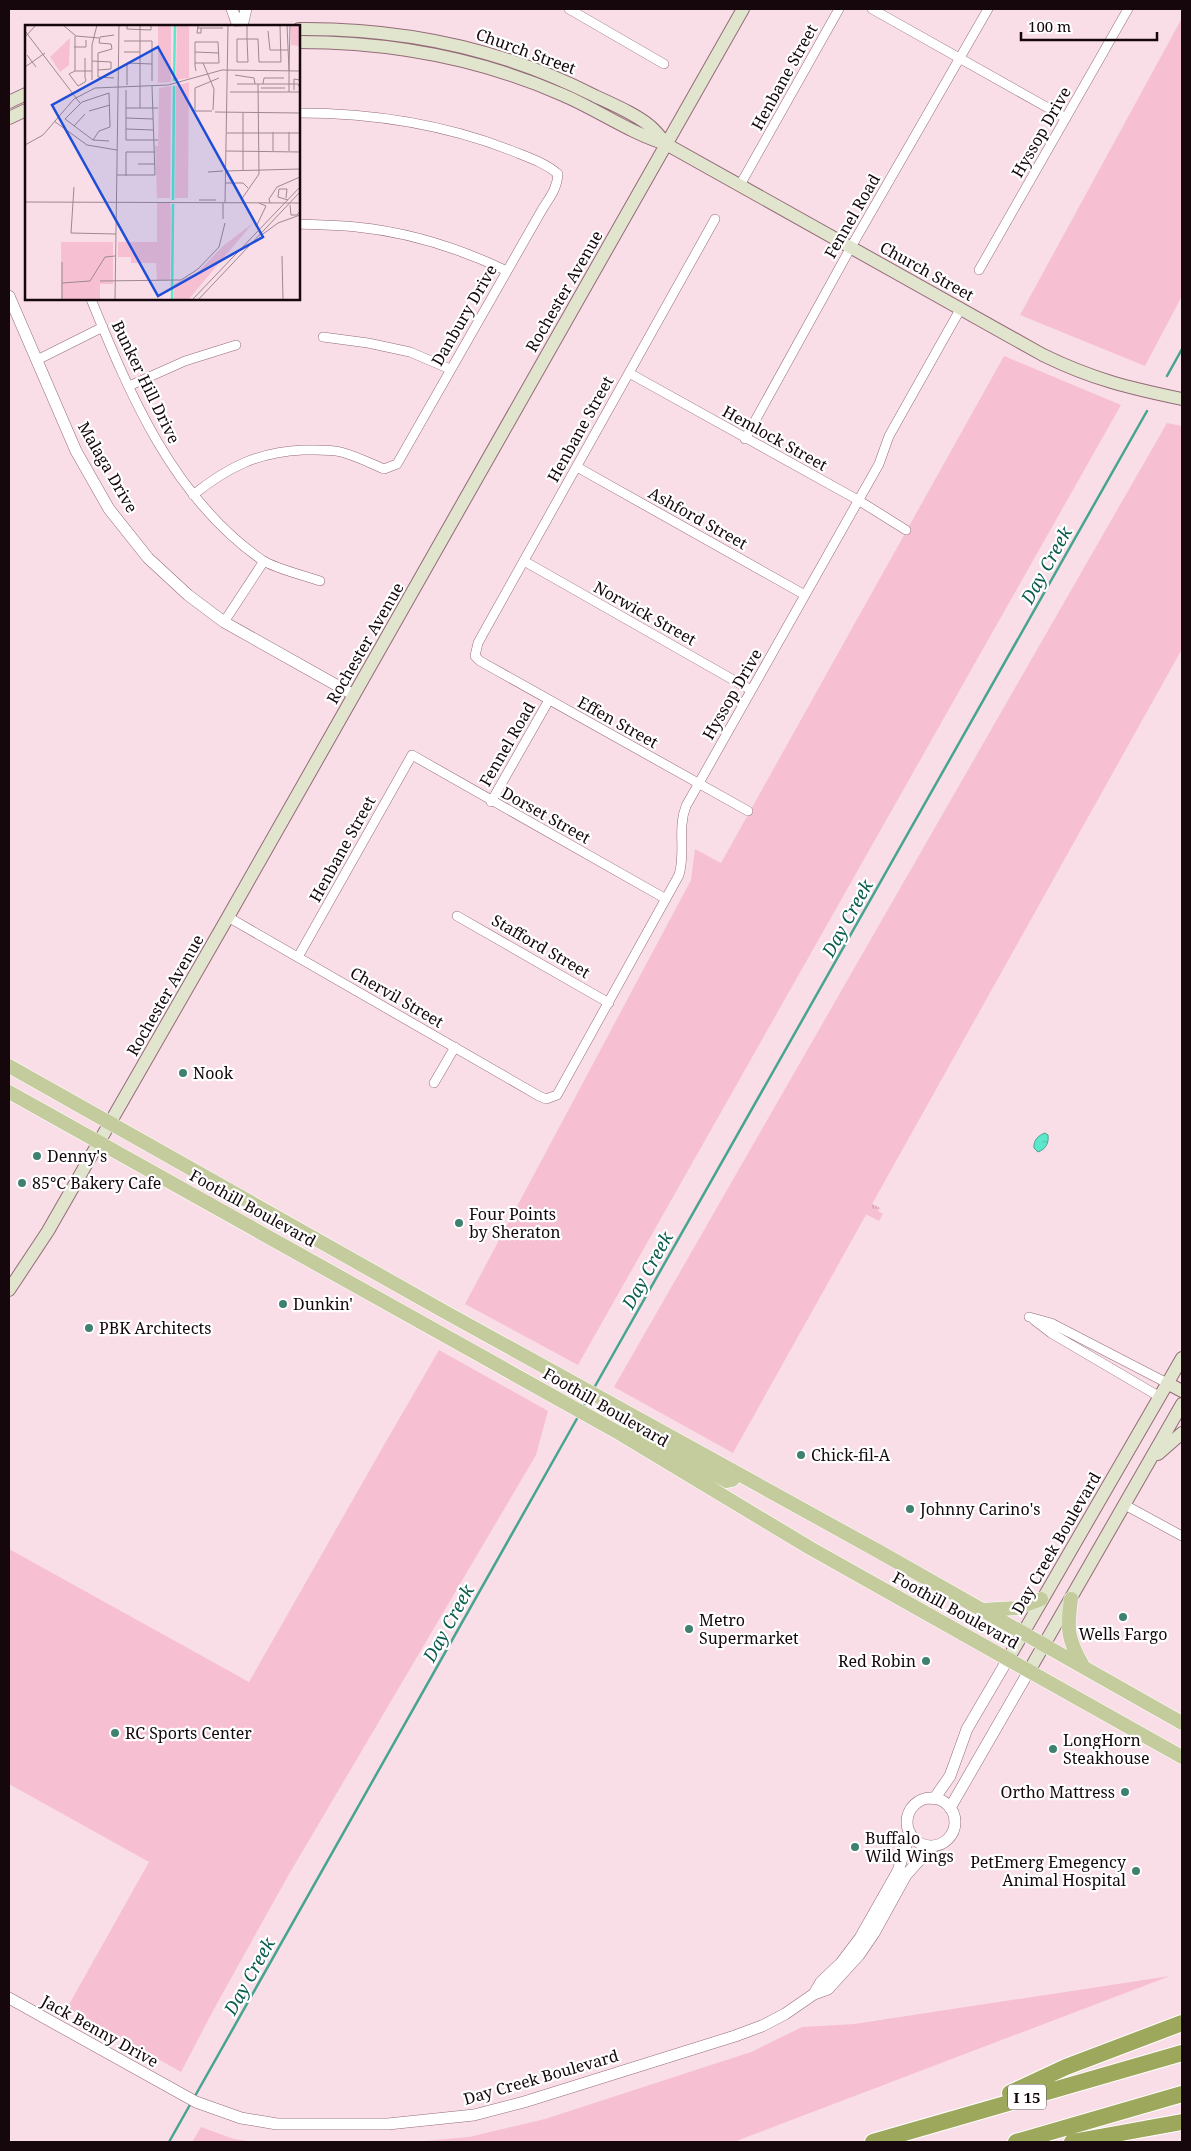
<svg xmlns="http://www.w3.org/2000/svg" width="1191" height="2151" viewBox="0 0 1191 2151" font-family="'Noto Serif',serif">
  <style>
    .grass { fill: #f6c0d2 }
    .park { fill: url(#park-tufts) }
    .water { fill: url(#water-ripples); stroke: #46a491 }
    .lines { fill: none; stroke-linecap: round; stroke-linejoin: round }
    .stream { stroke: #46a491; stroke-width: 2.5 }
    .minor-casing { stroke: #936b79; stroke-width: 10 }
    .tertiary-casing { stroke: #936b79; stroke-width: 12 }
    .secondary-casing { stroke: #936b79; stroke-width: 14 }
    .primary-casing { stroke: #fff; stroke-width: 15 }
    .motorway-casing { stroke: #fff; stroke-width: 18 }
    .minor { stroke: #fff; stroke-width: 9 }
    .tertiary { stroke: #fff; stroke-width: 11 }
    .secondary { stroke: #e2e5ce; stroke-width: 12 }
    .primary { stroke: #c4cb9d; stroke-width: 14 }
    .motorway { stroke: #9da85c; stroke-width: 16 }
    .poi-dot { fill: #3f8071; stroke: #fff; stroke-width: 2 }
    .labels { text-anchor: middle; dominant-baseline: central; stroke-width: 4.5; stroke-linejoin: round; paint-order: stroke }
    .shield { fill: #fff; stroke: #5b5155; stroke-width: 1 }
    .shield-label { font-size: 15px; font-weight: bold; fill: #15070c }
    .street-label { font-size: 16px; fill: #15070c; stroke: #fff }
    .poi-label { font-size: 16px; fill: #15070c; stroke: #fff; text-anchor: start }
    .water-label { font-size: 18px; font-style: italic; fill: #0b5d4f; stroke: #fff }
    .inset-river { fill: none; stroke: #5be8ca; stroke-width: 2.5 }
    .inset-road { fill: none; stroke: #9e888f; stroke-width: 1 }
    .view { fill: #1d4ed8; fill-opacity: 0.15; stroke: #1d4ed8; stroke-width: 2.5 }
    .inset-edge { fill: none; stroke: #15070c; stroke-width: 2.5 }
  </style>
  <defs>
    <pattern id="park-tufts" width="24" height="20" patternUnits="userSpaceOnUse" patternTransform="scale(1.25)"><rect width="24" height="20" fill="#f6c0d2"/><path d="M3 7l-1-3M5 7V3M7 7l1-3M15 17l-1-3M17 17v-4M19 17l1-3" fill="none" stroke="#d2a4b3"/></pattern>
    <pattern id="water-ripples" width="26" height="14" patternUnits="userSpaceOnUse" patternTransform="scale(1.25)"><rect width="26" height="14" fill="#5be8ca"/><path d="M2 4q2-2 4 0t4 0M15 11q2-2 4 0t4 0" fill="none" stroke="#4ec6ac"/></pattern>
  </defs>
  <rect width="100%" height="100%" fill="#fadee7"/>
  <!-- grass -->
  <path class="grass" d="M1182 18V296L1145 366 1020 315Z
    M1004 356 1121 405 578 1365 465 1304 691 880 695 849 721 863Z
    M1167 423 1182 426V649L733 1453 614 1387Z
    M439 1350 548 1411 536 1455 288 1876 214 2009 181 2072 67 2008 149 1862 9 1784V1549L249 1682 384 1445Z
    M1170 1976 734 2142H413L469 2137 545 2119 751 2052 802 2027 854 2024Z
    M201 2127 234 2139 255 2142H192Z"/>
  <!-- park -->
  <path class="park" d="M869 1202 880 1208 878 1211 883 1214 879 1221 863 1213Z"/>
  <!-- water -->
  <path class="water" d="M1045 1133 1048 1135C1049 1143 1046 1149 1038 1152L1034 1148C1033 1140 1039 1135 1045 1133Z"/>
  <g class="lines">
    <!-- stream -->
    <path class="stream" d="M1167 376 1182 349
      M594 1388 1147 411
      M583 1408 588 1397
      M195 2096 579 1415
      M169 2142 191 2103"/>
    <!-- minor casing -->
    <g class="minor-casing">
      <path id="minor" d="M569 9 664 64
        M872 9 1066 118
        M740 185 839 9
        M715 219 484 632 478 643 475 656 480 661 748 811
        M299 224C318 225 337 225 356 227 408 232 461 249 507 271
        M979 270 1128 9
        M91 299C130 395 173 498 262 560 276 569 303 575 320 581
        M323 337 368 343 410 352 450 369
        M37 360 103 327
        M629 373 858 500 906 530
        M129 386 185 361 236 345
        M745 439 851 247 988 9
        M577 467 805 595
        M193 495C228 467 258 452 303 450 316 450 329 449 341 452 356 456 370 463 384 469L397 464 543 208C551 196 557 188 558 174 544 162 527 157 510 150 443 124 371 113 299 113
        M524 561 751 690
        M224 622 264 561
        M491 802 549 700
        M457 916 609 1003
        M228 917 539 1096 546 1099 557 1095 679 875C686 852 677 829 686 806L879 464 889 436 961 308
        M298 957 412 755 666 899
        M434 1083 455 1047
        M1029 1317 1051 1323 1167 1383
        M1034 1320 1051 1333 1160 1397
        M1125 1505 1182 1536"/>
    </g>
    <!-- tertiary casing -->
    <g class="tertiary-casing">
      <path id="tertiary" d="M232 9 238 26
        M242 26 246 9
        M9 296 76 451 109 509 148 558 188 595 224 622 354 695
        M907 1822a24 24 0 1 1 48 0a24 24 0 1 1-48 0Z
        M934 1799 950 1776 967 1729 1008 1659
        M950 1808 1029 1671
        M814 1994 821 1982 841 1963 860 1938 898 1871 910 1833
        M9 1998 196 2102 241 2118 277 2124H388L474 2115 524 2102 735 2036 762 2026 785 2014 814 1994 828 1989 859 1955 874 1933 906 1875 932 1846"/>
    </g>
    <!-- secondary casing -->
    <g class="secondary-casing">
      <path id="secondary" d="M299 29C404 28 501 48 595 96 612 104 638 115 651 127 657 132 661 138 666 144
        M299 42C390 42 479 58 563 95 598 110 630 133 666 144L1043 355C1092 379 1129 388 1182 399
        M9 102 26 94
        M9 118 26 110
        M9 1290 48 1231 228 917 743 9
        M1167 1383 1182 1391
        M1158 1454 1182 1433
        M1008 1659 1182 1358
        M1029 1671 1182 1404"/>
    </g>
    <!-- primary casing -->
    <g class="primary-casing">
      <path id="primary" d="M9 1066 445 1312 878 1551 1182 1723
        M9 1092 619 1433 810 1548 1182 1757
        M628 1434 646 1437 727 1481 732 1480 737 1474
        M1071 1599C1067 1630 1067 1638 1083 1666
        M982 1610 1017 1608 1041 1599"/>
    </g>
    <!-- motorway casing -->
    <g class="motorway-casing">
      <path id="motorway" d="M1010 2093 1066 2067 1182 2023
        M873 2142 1182 2053
        M1016 2142 1182 2094
        M1072 2142 1182 2122"/>
    </g>
    <!-- minor -->
    <use href="#minor" class="minor"/>
    <!-- tertiary -->
    <use href="#tertiary" class="tertiary"/>
    <!-- secondary -->
    <use href="#secondary" class="secondary"/>
    <!-- primary -->
    <use href="#primary" class="primary"/>
    <!-- motorway -->
    <use href="#motorway" class="motorway"/>
  </g>
  <!-- markers -->
  <g class="poi-dot">
    <circle cx="183" cy="1073" r="5"/>
    <circle cx="37" cy="1156" r="5"/>
    <circle cx="22" cy="1183" r="5"/>
    <circle cx="459" cy="1223" r="5"/>
    <circle cx="283" cy="1304" r="5"/>
    <circle cx="89" cy="1328" r="5"/>
    <circle cx="801" cy="1455" r="5"/>
    <circle cx="910" cy="1509" r="5"/>
    <circle cx="1123" cy="1617" r="5"/>
    <circle cx="689" cy="1629" r="5"/>
    <circle cx="926" cy="1661" r="5"/>
    <circle cx="115" cy="1733" r="5"/>
    <circle cx="1053" cy="1749" r="5"/>
    <circle cx="1125" cy="1792" r="5"/>
    <circle cx="855" cy="1847" r="5"/>
    <circle cx="1136" cy="1871" r="5"/>
  </g>
  <g class="labels">
    <!-- shield labels -->
    <rect class="shield" x="1008" y="2084.5" width="38" height="25" rx="4"/>
    <g class="shield-label">
      <text x="1027" y="2097">I 15</text>
    </g>
    <!-- street labels -->
    <g class="street-label">
      <text transform="translate(526 51) rotate(20)">Church Street</text>
      <text transform="translate(784 77) rotate(-61)">Henbane Street</text>
      <text transform="translate(1041 132) rotate(-60)">Hyssop Drive</text>
      <text transform="translate(852 216) rotate(-60)">Fennel Road</text>
      <text transform="translate(927 271) rotate(29)">Church Street</text>
      <text transform="translate(564 291) rotate(-60)">Rochester Avenue</text>
      <text transform="translate(464 315) rotate(-60)">Danbury Drive</text>
      <text transform="translate(146 382) rotate(64)">Bunker Hill Drive</text>
      <text transform="translate(580 429) rotate(-61)">Henbane Street</text>
      <text transform="translate(775 438) rotate(29)">Hemlock Street</text>
      <text transform="translate(108 467) rotate(60)">Malaga Drive</text>
      <text transform="translate(698 518) rotate(29)">Ashford Street</text>
      <text transform="translate(645 613) rotate(29)">Norwick Street</text>
      <text transform="translate(365 643) rotate(-60)">Rochester Avenue</text>
      <text transform="translate(732 694) rotate(-60)">Hyssop Drive</text>
      <text transform="translate(618 722) rotate(29)">Effen Street</text>
      <text transform="translate(507 744) rotate(-60)">Fennel Road</text>
      <text transform="translate(546 815) rotate(29)">Dorset Street</text>
      <text transform="translate(342 849) rotate(-61)">Henbane Street</text>
      <text transform="translate(541 946) rotate(30)">Stafford Street</text>
      <text transform="translate(165 995) rotate(-60)">Rochester Avenue</text>
      <text transform="translate(397 997) rotate(30)">Chervil Street</text>
      <text transform="translate(253 1208) rotate(29)">Foothill Boulevard</text>
      <text transform="translate(606 1407) rotate(30)">Foothill Boulevard</text>
      <text transform="translate(1056 1543) rotate(-60)">Day Creek Boulevard</text>
      <text transform="translate(956 1610) rotate(29)">Foothill Boulevard</text>
      <text transform="translate(100 2031) rotate(29)">Jack Benny Drive</text>
      <text transform="translate(541 2077) rotate(-16)">Day Creek Boulevard</text>
    </g>
    <!-- poi labels -->
    <g class="poi-label">
      <text x="193" y="1073">Nook</text>
      <text x="47" y="1156">Denny's</text>
      <text x="32" y="1183">85°C Bakery Cafe</text>
      <text x="469" y="1214">Four Points<tspan x="469" dy="18">by Sheraton</tspan></text>
      <text x="293" y="1304">Dunkin'</text>
      <text x="99" y="1328">PBK Architects</text>
      <text x="811" y="1455">Chick-fil-A</text>
      <text x="920" y="1509">Johnny Carino's</text>
      <text x="699" y="1620">Metro<tspan x="699" dy="18">Supermarket</tspan></text>
      <text x="1123" y="1634" text-anchor="middle">Wells Fargo</text>
      <text x="916" y="1661" text-anchor="end">Red Robin</text>
      <text x="125" y="1733">RC Sports Center</text>
      <text x="1063" y="1740">LongHorn<tspan x="1063" dy="18">Steakhouse</tspan></text>
      <text x="1115" y="1792" text-anchor="end">Ortho Mattress</text>
      <text x="865" y="1838">Buffalo<tspan x="865" dy="18">Wild Wings</tspan></text>
      <text x="1126" y="1862" text-anchor="end">PetEmerg Emegency<tspan x="1126" dy="18">Animal Hospital</tspan></text>
    </g>
    <!-- water labels -->
    <g class="water-label">
      <text transform="translate(1046 565) rotate(-61)">Day Creek</text>
      <text transform="translate(847 918) rotate(-61)">Day Creek</text>
      <text transform="translate(647 1270) rotate(-61)">Day Creek</text>
      <text transform="translate(448 1623) rotate(-61)">Day Creek</text>
      <text transform="translate(249 1976) rotate(-61)">Day Creek</text>
    </g>
  </g>
  <!-- overview -->
  <g transform="translate(25 25)">
    <rect width="275" height="275" fill="#fadee7"/>
    <path d="M133 0H146V57L133 58ZM152 0H164V53L151 55ZM164 57 163 173H150L151 61ZM146 61 145 173H132L130 121H133L134 63ZM132 178H145L146 183 145 255H132L131 238H106V232H93V217H132ZM228 198 163 275H149V259L173 247 198 221Z" fill="#f6c0d2"/>
    <path d="M266 0H275V21L266 20ZM45 13 44 40 35 47 25 32ZM36 217H88V259H75V275H36Z" fill="#f6c0d2"/>
    <path class="inset-river" d="M149 56 150 0M148 175 149 61M147 275 148 179"/>
    <path class="inset-road" d="M38 0 51 11 74 13M102 0V4L126 5V0M262 0 264 45 265 0M173 1 172 8H176V3M209 1 232 0M222 1V14L223 37H212V14H233L234 37H256L255 1M172 3H198M0 6 55 78M243 6 245 25H263M0 12 11 0M99 16H127V56M49 22H61V15M99 27H115M170 27 194 28M2 30 11 42M60 33V53L61 55 60 57 53 61 44 49 50 46H67M67 36 86 37V44L73 45M170 38H194L193 17H170V41L171 46M178 38 189 64 188 85M0 42 20 28M264 45V67M50 46V11M210 50 229 53 230 59M89 53 73 52V28L87 24 86 19 74 18 75 12 89 10M67 55V20L72 0M212 59H273L275 63M238 59 239 53H259M102 60V38L127 39M236 63H260M101 65V115H133M269 65V54L275 55M205 67H275M101 83H133M115 83V0M64 86 85 80M187 86H170V63L194 53M190 87 275 88M101 93 128 94M29 96 62 120 92 125M49 101 60 89M101 104 128 105M202 108H275M68 115 74 106 85 102 84 68 57 77 40 94 68 115 84 116M0 120 18 110 49 74 70 63 143 60 197 45 275 46M201 126 275 127M248 126V107M264 126V107M113 139H130M200 146 275 144M218 146V88M183 147 198 146M0 150V177M92 150H130L127 61M101 151V127H130M201 158H218L223 163M49 162 46 208 91 209M261 173 262 164H254L253 172 263 175M174 175H191M216 175 234 149 233 59M0 177 275 178M198 178V194M200 178 203 0M245 178 244 174 252 162 275 152M265 180 266 190H272L275 186M231 202 241 181 234 178M238 209 253 198 275 190M257 231 258 275M37 237V275M75 256 156 255 173 244 194 222 200 198M37 258 65 256 80 232 90 231M90 275 94 0M167 275 275 162M173 275 275 167"/>
    <path class="view" d="M133 22 238 212 133 271 27 80Z"/>
    <rect width="275" height="275" class="inset-edge"/>
  </g>
  <!-- border -->
  <rect width="1191" height="2151" fill="none" stroke="#15070c" stroke-width="20"/>
  <!-- scale -->
  <path d="M1021 32v8h136v-8" fill="none" stroke="#15070c" stroke-width="2.5"/>
  <text x="1028" y="32" font-size="15" fill="#15070c" stroke="#ffffff" stroke-width="4" paint-order="stroke">100 m</text>
</svg>
